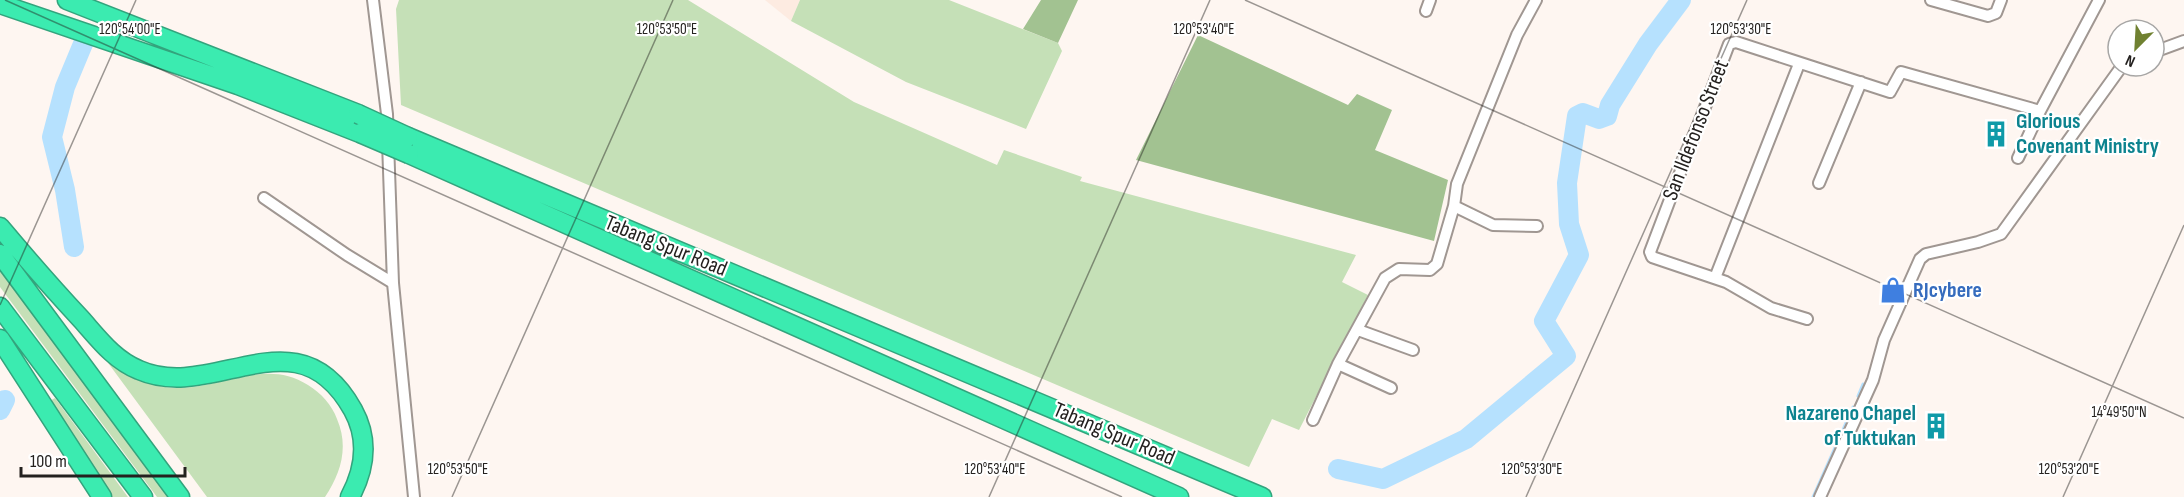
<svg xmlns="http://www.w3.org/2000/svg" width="2184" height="497" viewBox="0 0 2184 497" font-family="'Sofia Sans Condensed',sans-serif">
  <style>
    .built { fill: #fdebe1 }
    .green { fill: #c5e0b7 }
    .forest { fill: #a2c291 }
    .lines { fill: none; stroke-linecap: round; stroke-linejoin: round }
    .stream { stroke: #b6e1fe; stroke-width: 3 }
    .river { stroke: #b6e1fe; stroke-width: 20 }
    .street-casing { stroke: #a09792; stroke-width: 14 }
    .highway-casing { stroke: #33a47d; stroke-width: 21 }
    .street { stroke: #fff; stroke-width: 10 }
    .highway { stroke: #3bebb0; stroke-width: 18 }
    .highway-bridge-casing { stroke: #33a47d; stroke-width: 21; stroke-linecap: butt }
    .highway-bridge { stroke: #3bebb0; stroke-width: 18 }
    .ticks { fill: none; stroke: #24211f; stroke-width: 1.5; stroke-opacity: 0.45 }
    .labels { text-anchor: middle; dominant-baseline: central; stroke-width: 4.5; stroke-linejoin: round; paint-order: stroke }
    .culture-label { font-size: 22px; font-weight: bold; fill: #0d838f; stroke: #fff; text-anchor: start }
    .street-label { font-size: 22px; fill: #24211f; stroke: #fff }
    .shop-label { font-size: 22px; font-weight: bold; fill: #366cbe; stroke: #fff; text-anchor: start }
    .ticks-label { font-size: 15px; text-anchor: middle; fill: #24211f; stroke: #fff; stroke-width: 4.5; stroke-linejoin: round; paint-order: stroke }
  </style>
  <rect width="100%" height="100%" fill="#fef6f1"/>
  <!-- built -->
  <path class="built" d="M765 0H800L791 21Z"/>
  <!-- green -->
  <path class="green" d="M399 0H688L854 102 997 165 1004 150 1082 177 1080 181 1356 255 1342 282 1368 295 1299 430 1272 419 1249 467 401 105 396 9Z
    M800 0H949L1058 43 1062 51 1026 129 906 82 791 21Z
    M0 271 60 348 168 497H157L0 287Z
    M100 352C124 369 147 388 178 388 223 388 266 358 308 385 321 393 332 405 337 419 349 447 341 473 325 497H207Z
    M55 398 128 497H108L48 402Z"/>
  <!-- forest -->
  <path class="forest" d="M1041 0H1078L1058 43 1023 29Z
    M1198 35 1348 105 1357 94 1392 110 1375 150 1448 180 1434 241 1136 160Z"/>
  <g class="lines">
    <!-- stream -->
    <path class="stream" d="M1884 328 1891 312
      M1858 396 1863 384
      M1813 497 1853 407"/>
    <!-- river -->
    <path class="river" d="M74 247 65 190 52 137 65 87 85 39
      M0 410 5 400
      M1338 469 1383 479 1466 439 1566 356 1544 321 1579 255 1569 224 1567 183 1577 116 1583 113 1599 119 1607 116 1610 105 1648 44 1681 0"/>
    <!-- street casing -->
    <g class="street-casing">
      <path id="street" d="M373 0 387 114 393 283 414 497
        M1536 0 1517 35 1457 184 1454 206 1493 225 1537 226
        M1931 0 1988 16 1996 13 2001 0
        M1426 11 1430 0
        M2154 52 2184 41
        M2018 158 2040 111
        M1819 183 1861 82
        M264 198 347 255 393 283
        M1715 278 1799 64
        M1807 319 1771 308 1726 282 1652 257 1650 252 1729 44 1736 42 1890 92 1901 72 2040 111 2099 0
        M1358 330 1413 350
        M1338 364 1391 388
        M1313 420 1338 364 1385 278 1399 269 1430 270 1437 264 1454 206
        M1820 497 1873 380 1884 340 1920 259 1926 254 1978 242 2001 234 2122 66"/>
    </g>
    <!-- highway casing -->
    <g class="highway-casing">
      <path id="highway" d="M67 0 358 114
        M0 4 238 85 360 133
        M408 137 1262 497
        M409 154 1179 497
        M0 227C26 258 53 289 81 319 98 338 114 360 139 370 214 403 297 309 353 410 369 439 365 469 350 497
        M0 254 180 497
        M0 307 143 497
        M0 339 102 497"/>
    </g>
    <!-- street -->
    <use href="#street" class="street"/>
    <!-- highway -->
    <use href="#highway" class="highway"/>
    <!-- highway-bridge casing -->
    <g class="highway-bridge-casing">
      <path id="highway-bridge" d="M358 114 408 137
        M360 133 409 154"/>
    </g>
    <!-- highway-bridge -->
    <use href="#highway-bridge" class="highway-bridge"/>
  </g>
  <!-- ticks -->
  <path class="ticks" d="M5 0 1122 497M1245 0 2184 418M0 305 136 0M452 497 673 0M989 497 1210 0M1526 497 1747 0M2063 497 2184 225"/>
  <!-- icons -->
  <defs>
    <g id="building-bare" transform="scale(2.07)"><path d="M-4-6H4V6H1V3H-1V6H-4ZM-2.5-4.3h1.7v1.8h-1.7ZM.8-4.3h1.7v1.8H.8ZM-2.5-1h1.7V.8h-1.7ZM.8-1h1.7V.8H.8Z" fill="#0f9aa8" stroke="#fff" stroke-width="2.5" paint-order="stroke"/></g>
    <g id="shop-bare" transform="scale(2.07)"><path d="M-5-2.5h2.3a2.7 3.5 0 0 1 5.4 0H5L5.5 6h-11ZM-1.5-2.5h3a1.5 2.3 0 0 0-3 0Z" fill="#3f7fe0" stroke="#fff" stroke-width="2.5" paint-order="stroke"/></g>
  </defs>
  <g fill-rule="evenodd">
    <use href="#building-bare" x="1996" y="134"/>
    <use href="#shop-bare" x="1893" y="290"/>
    <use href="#building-bare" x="1936" y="426"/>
  </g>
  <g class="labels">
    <!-- culture labels -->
    <g class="culture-label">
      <text x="2016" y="121">Glorious<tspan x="2016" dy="25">Covenant Ministry</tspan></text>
      <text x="1916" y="413" text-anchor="end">Nazareno Chapel<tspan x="1916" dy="25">of Tuktukan</tspan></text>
    </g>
    <!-- street labels -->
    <g class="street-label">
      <text transform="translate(1696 130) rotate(-69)">San Ildefonso Street</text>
      <text transform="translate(666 246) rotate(22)">Tabang Spur Road</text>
      <text transform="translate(1114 434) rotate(23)">Tabang Spur Road</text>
    </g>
    <!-- shop labels -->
    <g class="shop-label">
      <text x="1913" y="290">RJcybere</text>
    </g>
  </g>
  <g class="ticks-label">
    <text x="130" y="34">120°54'00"E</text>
    <text x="667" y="34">120°53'50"E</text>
    <text x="1204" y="34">120°53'40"E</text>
    <text x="1741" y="34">120°53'30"E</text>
    <text x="2119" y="417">14°49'50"N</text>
    <text x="458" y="474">120°53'50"E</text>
    <text x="995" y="474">120°53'40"E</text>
    <text x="1532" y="474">120°53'30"E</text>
    <text x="2069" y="474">120°53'20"E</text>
  </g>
  <!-- north arrow -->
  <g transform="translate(2136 48) rotate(204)"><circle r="28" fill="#ffffff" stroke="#a7a6a5" stroke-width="1.5"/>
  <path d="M0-4.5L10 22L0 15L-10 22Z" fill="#708131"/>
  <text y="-9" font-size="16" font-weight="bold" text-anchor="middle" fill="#24211f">N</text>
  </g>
  <!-- scale -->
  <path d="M21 467v9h164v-9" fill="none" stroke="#24211f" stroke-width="3"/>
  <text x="30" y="467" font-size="18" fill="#24211f" stroke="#ffffff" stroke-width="4.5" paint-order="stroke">100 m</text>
</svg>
